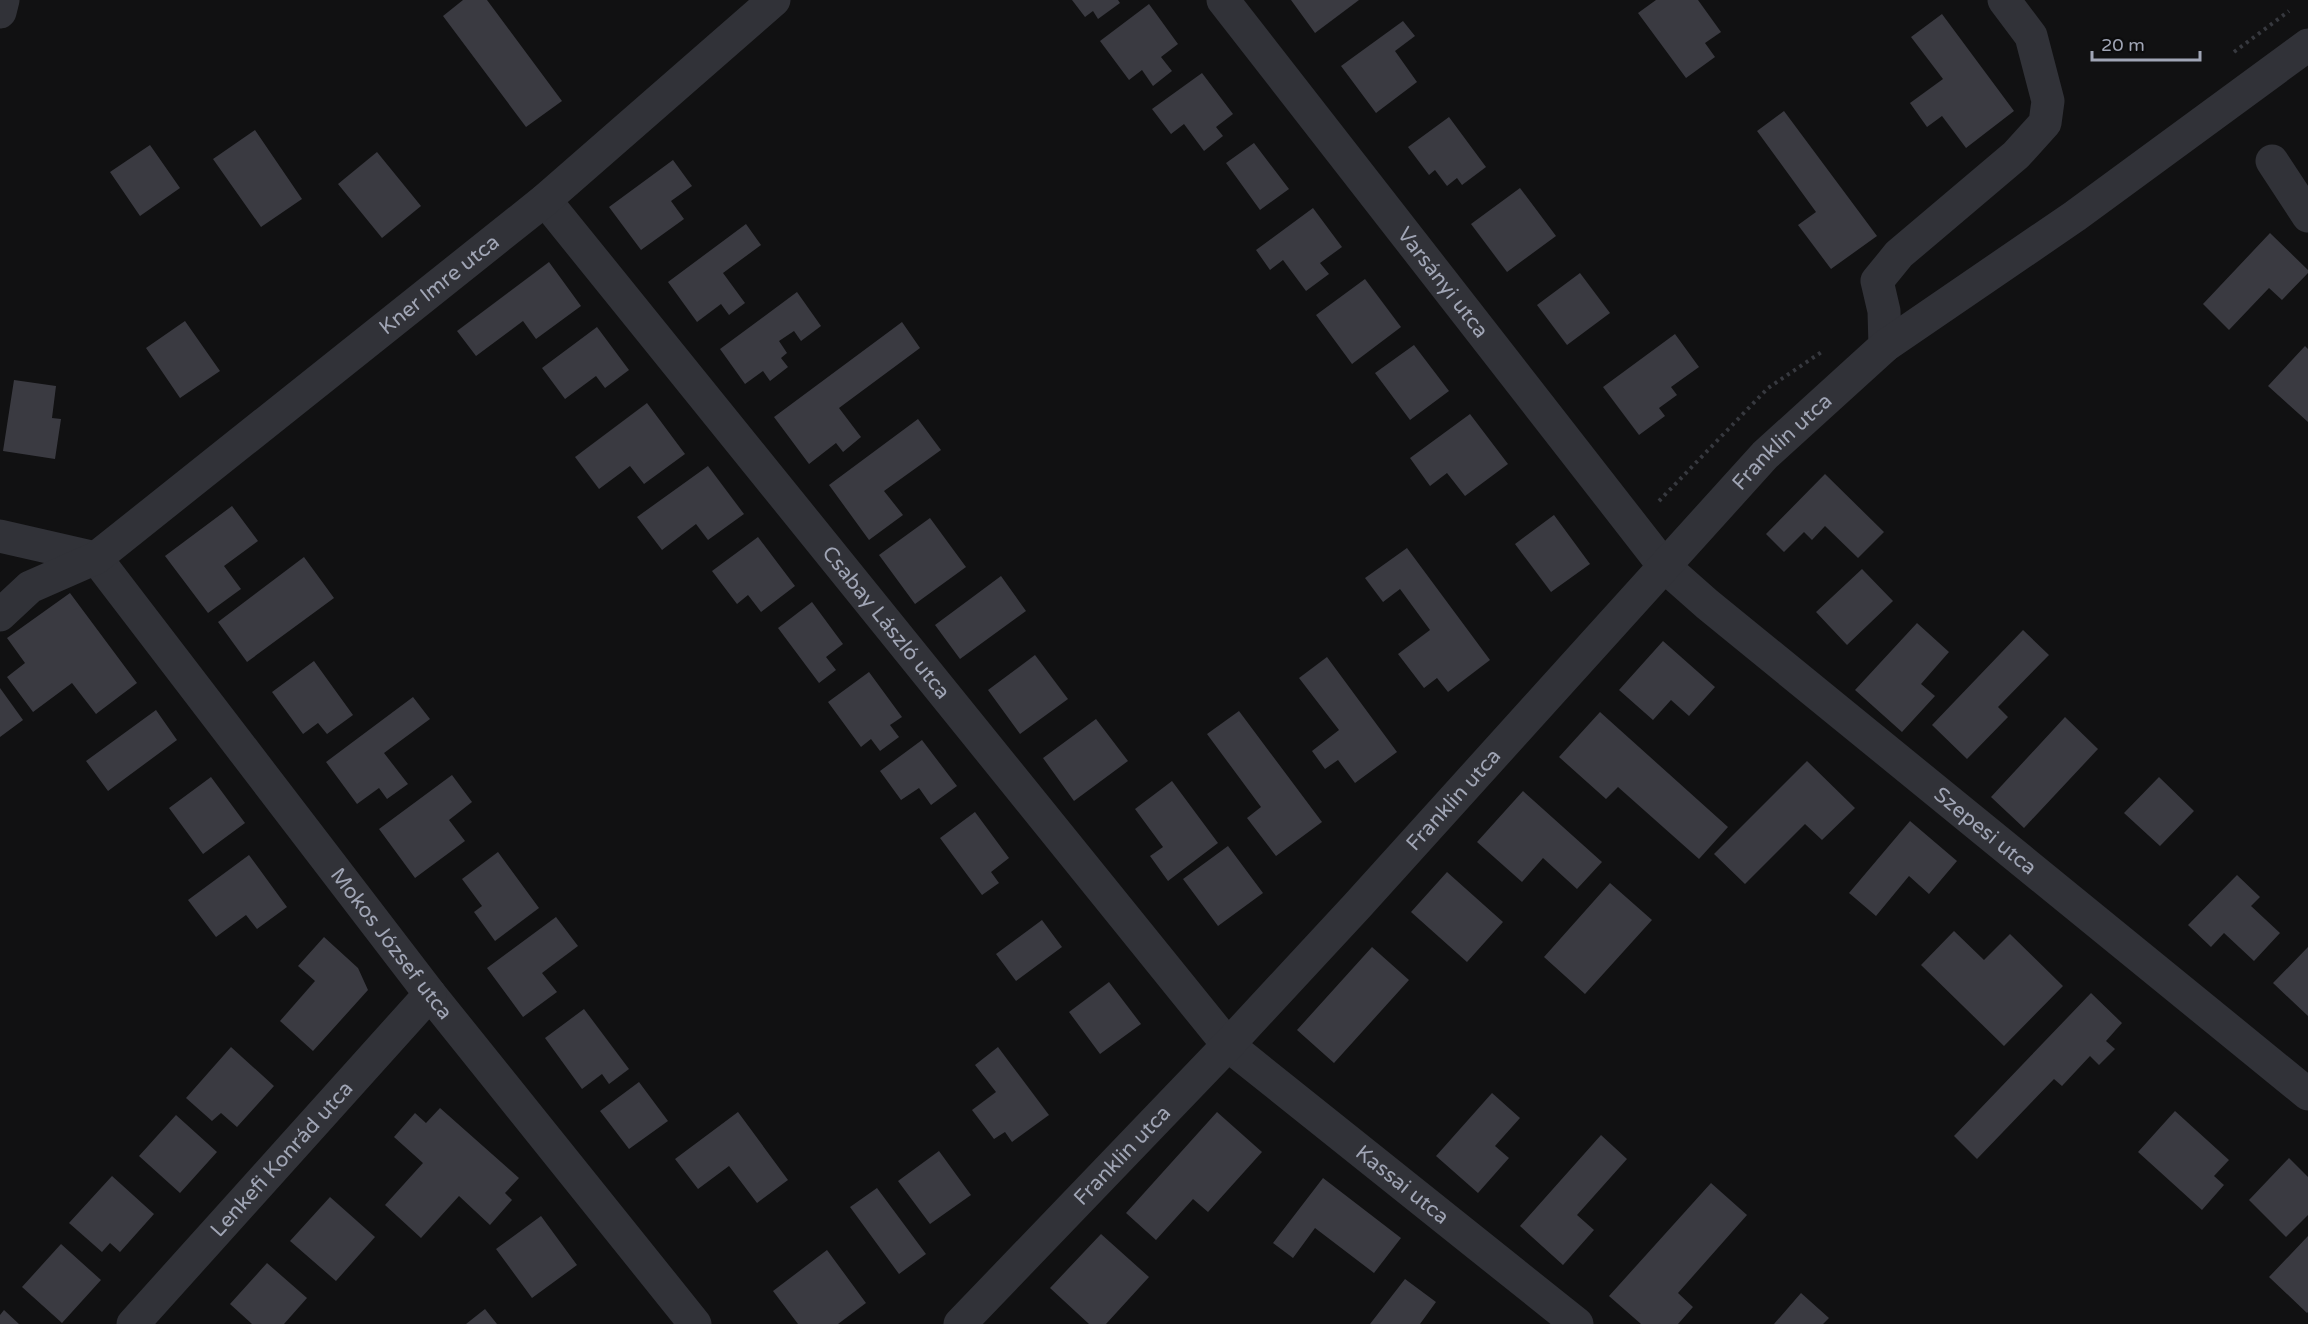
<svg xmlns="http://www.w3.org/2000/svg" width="2308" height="1324" viewBox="0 0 2308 1324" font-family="'Varela Round',sans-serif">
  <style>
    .building { fill: #3a3a41 }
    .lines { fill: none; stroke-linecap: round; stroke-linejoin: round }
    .path { stroke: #37393f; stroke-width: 4; stroke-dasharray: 3 4.5; stroke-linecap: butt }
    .minor { stroke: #313238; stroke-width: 33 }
    .labels { text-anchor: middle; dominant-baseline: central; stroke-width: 6; stroke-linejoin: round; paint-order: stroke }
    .street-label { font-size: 21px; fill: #a0a5b5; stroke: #0c0c0d }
  </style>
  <rect width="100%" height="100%" fill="#111112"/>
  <!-- building -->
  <path class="building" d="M463 0H487L562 101 526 127 443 16Z
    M1072 0H1118L1120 3 1098 19 1093 11 1085 17Z
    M1291 0H1359L1315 33Z
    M1656 0H1698L1721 32 1705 43 1715 57 1686 78 1638 13Z
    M1149 4 1178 44 1161 57 1172 71 1153 86 1142 70 1129 80 1100 41Z
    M1942 14 2014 111 1966 148 1942 116 1927 127 1910 103 1943 79 1911 37Z
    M1403 21 1415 36 1395 51 1417 82 1376 113 1341 66Z
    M1202 73 1233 114 1216 127 1223 136 1204 151 1184 124 1171 134 1152 109Z
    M1784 111 1877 236 1831 269 1798 225 1816 212 1757 131Z
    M1449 117 1486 167 1462 185 1457 178 1447 186 1435 170 1429 175 1408 147Z
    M255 130 302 199 261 227 213 159Z
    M1254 143 1289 189 1260 210 1226 163Z
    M150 145 180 188 140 216 110 172Z
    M377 152 421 206 382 238 338 184Z
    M673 160 692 186 671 201 684 219 641 250 609 207Z
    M1520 188 1556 236 1507 272 1471 224Z
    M1313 208 1342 247 1320 263 1329 274 1306 291 1283 260 1270 270 1256 250Z
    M746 224 761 245 723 273 745 303 729 315 721 304 697 322 668 282Z
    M2270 233 2308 270V273L2282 300 2269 288 2229 330 2203 304Z
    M549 262 581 306 536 339 523 321 476 356 457 331Z
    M1580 273 1610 313 1567 345 1537 305Z
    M1365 279 1401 327 1352 364 1316 315Z
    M797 292 821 326 801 341 794 331 779 341 787 353 781 358 788 367 770 381 763 371 745 384 720 349Z
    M185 321 220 371 180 398 146 348Z
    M902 322 920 348 839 408 861 437 843 452 836 443 809 464 774 417Z
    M597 327 629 370 605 388 596 376 565 399 542 368Z
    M1675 334 1699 367 1671 387 1677 395 1659 408 1665 416 1639 435 1603 387Z
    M1414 345 1449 391 1410 420 1375 373Z
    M2305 346 2308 349V422L2268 386Z
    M14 380 56 386 52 418 61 419 55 459 3 451Z
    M647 403 685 454 644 484 630 466 599 489 575 457Z
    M1470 414 1508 464 1465 496 1447 473 1430 486 1410 458Z
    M918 419 941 450 884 491 903 515 869 540 829 485Z
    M708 466 744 514 708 540 696 524 662 550 637 517Z
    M1825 474 1884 532 1858 558 1825 526 1812 540 1804 532 1784 552 1766 534Z
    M232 506 258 541 224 566 241 589 208 613 165 556Z
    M1554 515 1590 564 1551 592 1515 544Z
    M930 518 966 567 915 604 879 555Z
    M758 537 795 586 761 612 748 595 737 604 712 571Z
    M1407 548 1490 660 1448 692 1437 678 1424 688 1398 654 1430 630 1400 589 1383 602 1365 578Z
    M304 557 334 598 247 662 218 622Z
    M1862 569 1893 601 1847 645 1816 612Z
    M1001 576 1026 611 960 659 935 625Z
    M70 593 137 683 96 714 72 683 33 712 7 677 25 663 7 638Z
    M812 602 843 644 826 657 836 670 819 683 778 628Z
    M1917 623 1949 652 1921 684 1935 696 1902 732 1855 690Z
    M2023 630 2049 655 1998 707 2008 717 1967 759 1932 725Z
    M1663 641 1715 687 1689 716 1671 700 1653 720 1619 690Z
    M1035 655 1068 699 1020 734 988 690Z
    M1327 657 1397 752 1355 783 1338 760 1325 769 1312 751 1339 730 1299 678Z
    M314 661 353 715 327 734 318 723 303 734 272 692Z
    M869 672 902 717 890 725 899 737 880 751 871 739 861 747 828 702Z
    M0 688 23 720 0 737Z
    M413 697 430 719 384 753 408 784 387 799 379 788 357 804 326 762Z
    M156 710 177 740 108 791 86 761Z
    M1239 711 1322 822 1276 856 1247 818 1261 807 1207 734Z
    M1600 712 1728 827 1699 859 1618 787 1606 799 1559 757Z
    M2065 717 2098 749 2024 828 1991 797Z
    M1096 719 1128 761 1074 801 1043 758Z
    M922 740 957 786 931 805 919 788 901 800 880 771Z
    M1807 761 1855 808 1822 840 1805 824 1745 884 1714 854Z
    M452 775 472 802 449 820 465 841 415 878 379 829Z
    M211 777 245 823 203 854 169 808Z
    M2159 777 2194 811 2160 846 2124 813Z
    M1172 781 1218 843 1168 881 1150 856 1163 847 1135 809Z
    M1523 791 1602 862 1577 889 1543 858 1522 882 1477 842Z
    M975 812 1009 858 991 872 999 883 982 895 940 838Z
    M1910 821 1957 861 1929 894 1909 876 1876 916 1849 893Z
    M1228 846 1263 893 1218 926 1183 879Z
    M498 852 539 908 495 941 474 912 482 906 462 879Z
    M249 855 287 907 257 929 246 915 216 937 188 900Z
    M1447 872 1503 922 1467 962 1411 912Z
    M2237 875 2260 897 2251 906 2280 933 2254 961 2224 933 2211 947 2188 925Z
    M1610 883 1652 920 1585 994 1544 957Z
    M556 917 578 946 542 973 557 992 523 1017 487 968Z
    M1042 920 1062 947 1016 981 996 954Z
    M1954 931 1984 960 2010 934 2063 986 2004 1046 1921 965Z
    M324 937 358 968 368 990 313 1051 280 1021 315 981 298 966Z
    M1372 947 1409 980 1334 1063 1297 1030Z
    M2308 947V1016L2273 983Z
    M1109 982 1141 1024 1100 1054 1069 1012Z
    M2091 993 2122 1023 2106 1041 2115 1049 2099 1065 2090 1056 2062 1086 2054 1079 1977 1159 1954 1136Z
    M584 1009 629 1069 609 1084 602 1074 582 1089 545 1038Z
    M231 1047 274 1086 237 1127 221 1113 212 1121 186 1098Z
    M998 1047 1049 1115 1012 1142 1005 1132 994 1139 972 1110 996 1092 975 1065Z
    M639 1082 668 1121 629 1149 600 1111Z
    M1492 1093 1520 1118 1495 1146 1509 1158 1478 1193 1436 1156Z
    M440 1108 519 1178 505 1193 512 1200 490 1225 459 1196 421 1238 385 1205 423 1163 394 1137 415 1113 426 1123Z
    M2175 1111 2229 1160 2214 1176 2224 1185 2202 1210 2138 1152Z
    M738 1112 788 1180 757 1203 729 1166 698 1189 675 1159Z
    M1217 1112 1262 1152 1208 1212 1193 1199 1156 1240 1126 1213Z
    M176 1115 217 1152 180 1193 139 1156Z
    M1601 1135 1627 1159 1577 1215 1594 1230 1563 1265 1520 1226Z
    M939 1151 971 1195 930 1224 898 1181Z
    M2289 1158 2308 1177V1215L2286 1237 2249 1200Z
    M112 1176 154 1214 120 1252 110 1243 102 1252 69 1223Z
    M1323 1178 1401 1238 1374 1273 1315 1228 1293 1258 1273 1243Z
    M1711 1183 1747 1215 1678 1293 1693 1307 1678 1324H1641L1609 1296Z
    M877 1188 926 1254 899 1274 850 1207Z
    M330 1197 375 1237 336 1281 290 1241Z
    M541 1216 577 1265 532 1298 496 1249Z
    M1101 1234 1149 1277 1106 1324H1089L1050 1288Z
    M2308 1236V1312L2307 1313 2269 1277Z
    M61 1244 101 1280 62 1323 22 1287Z
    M827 1250 866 1303 838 1324H798L773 1291Z
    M267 1263 307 1298 284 1324H252L230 1304Z
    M1405 1279 1436 1302 1420 1324H1370Z
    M1801 1293 1829 1318 1823 1324H1774Z
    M485 1309 497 1324H466Z
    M4 1310 19 1324H0V1315Z"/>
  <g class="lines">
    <!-- path -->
    <path class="path" d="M2234 52 2289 11
      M1659 501 1768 388 1823 351"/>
    <!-- minor -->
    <g class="minor">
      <path id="s1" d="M1223 0 1664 566 1707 604 2308 1094"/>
      <path d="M0 12 3 0"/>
      <path d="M2272 161 2308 216"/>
      <path id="s2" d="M545 200 1228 1045 1577 1324"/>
      <path d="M1885 346 1884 311 1877 281 1899 254 2016 155 2045 123 2048 101 2031 36 2004 0"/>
      <path d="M0 536 96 558"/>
      <path id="s3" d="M96 558 430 994 695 1324"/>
      <path id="s4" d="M0 615 30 587 96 558 545 200 774 0"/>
      <path id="s5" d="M133 1324 430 994"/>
      <path id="s6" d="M960 1324 1228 1045 1357 906 1765 455 1885 346 2075 216 2308 45"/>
    </g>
  </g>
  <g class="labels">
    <!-- street labels -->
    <g class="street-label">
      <text stroke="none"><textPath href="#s1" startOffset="358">Varsányi utca</textPath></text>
      <text stroke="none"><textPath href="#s4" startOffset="552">Kner Imre utca</textPath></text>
      <text stroke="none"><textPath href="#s6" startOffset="1206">Franklin utca</textPath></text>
      <text stroke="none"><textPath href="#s2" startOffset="543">Csabay László utca</textPath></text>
      <text stroke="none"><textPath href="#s6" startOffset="720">Franklin utca</textPath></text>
      <text stroke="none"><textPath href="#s1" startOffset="1134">Szepesi utca</textPath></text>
      <text stroke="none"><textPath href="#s3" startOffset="486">Mokos József utca</textPath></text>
      <text stroke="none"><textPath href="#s6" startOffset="234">Franklin utca</textPath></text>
      <text stroke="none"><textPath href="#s5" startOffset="222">Lenkefi Konrád utca</textPath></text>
      <text stroke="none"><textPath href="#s2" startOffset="1310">Kassai utca</textPath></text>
    </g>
  </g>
  <!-- scale -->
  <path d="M2092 51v9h108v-9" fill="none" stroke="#a0a5b5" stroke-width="3"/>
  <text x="2101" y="51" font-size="18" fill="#a0a5b5" stroke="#0c0c0d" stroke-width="4.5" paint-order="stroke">20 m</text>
</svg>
